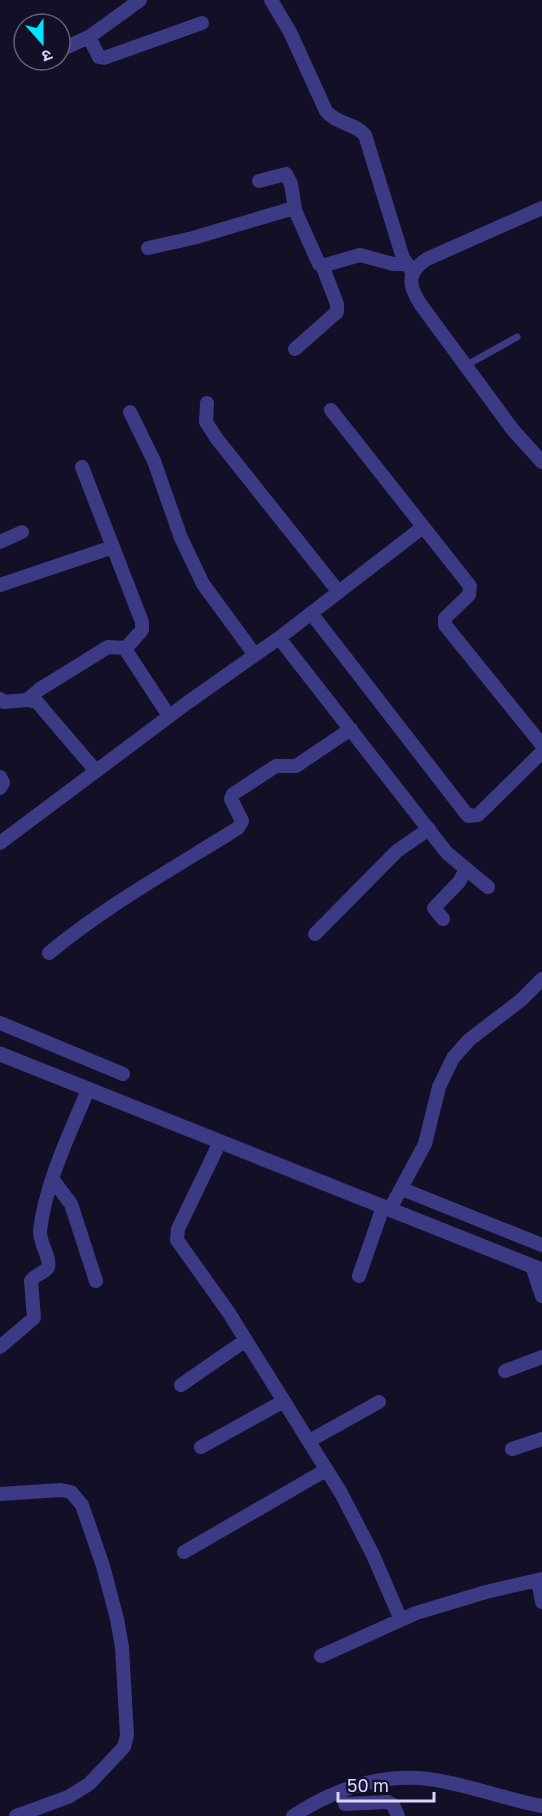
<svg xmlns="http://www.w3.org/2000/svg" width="542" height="1816" viewBox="0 0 542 1816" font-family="'Golos Text','Noto Sans Devanagari',sans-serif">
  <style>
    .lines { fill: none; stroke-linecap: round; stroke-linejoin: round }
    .service { stroke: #3d3a85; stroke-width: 7 }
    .minor { stroke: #3d3a85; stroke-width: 14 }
    .tertiary { stroke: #3d3a85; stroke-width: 15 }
  </style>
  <rect width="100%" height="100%" fill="#130f26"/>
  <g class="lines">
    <!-- service -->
    <path class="service" d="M465 366 517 337"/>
    <!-- minor -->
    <path class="minor" d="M271 0 290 32 326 111C336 124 355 123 365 135L403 258 413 273
      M89 37 99 57 104 58 202 23
      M60 50 89 37 140 0
      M259 181 286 174 291 184 295 209
      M542 208 427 259C406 273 408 285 421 305L513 430 542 462
      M148 248 193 238 294 208 319 264 325 265 360 255 393 264H406
      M295 349 337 312V304L322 265
      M207 403 206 422 217 439 338 591
      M331 410 470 586 469 595 445 618V625L542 745
      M130 412 154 461 181 538 203 584 255 655
      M82 467 142 622V630L127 647V652L169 716
      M0 542 22 532
      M0 585 113 547
      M311 613 468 816 478 815 542 752
      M279 638 447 853 488 887
      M0 699 4 702 27 700 37 702 96 771
      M27 700 40 689 108 647 126 648
      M0 777 3 783 0 788
      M0 843 187 703 279 638 423 527
      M443 919 434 908 459 882 466 870
      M315 934 397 851 429 829
      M49 953C107 905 174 868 238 828L242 821 231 799 233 794 276 766H296L351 729
      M0 1023 123 1074
      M220 1142 178 1229 177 1240 229 1313 341 1493 373 1555 401 1620
      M53 1180 71 1204 96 1281
      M402 1189 542 1245
      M390 1209 425 1144 439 1087 453 1058 469 1040 521 1000 542 979
      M532 1266 542 1296
      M359 1276 383 1207
      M0 1347 34 1318 31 1281C34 1275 45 1273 48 1267 51 1259 39 1241 40 1231 45 1184 70 1133 88 1090
      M505 1371 542 1357
      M181 1385 246 1340
      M309 1441 379 1402
      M201 1447 284 1401
      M512 1449 542 1439
      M0 1494 61 1490 71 1492 82 1505 103 1566 117 1619 122 1647 127 1736 124 1747 89 1784 68 1797 16 1816
      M184 1552 326 1470
      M538 1580 542 1602
      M321 1656 416 1613 486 1592 542 1579
      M345 1804 388 1802 393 1805 398 1816
      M293 1816C333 1790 380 1773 429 1779 467 1784 504 1799 542 1806"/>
    <!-- tertiary -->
    <path class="tertiary" d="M0 1054 542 1270"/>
  </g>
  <!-- north arrow -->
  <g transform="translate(42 42) rotate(159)"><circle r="28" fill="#130f26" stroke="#625e7d" stroke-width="1.5"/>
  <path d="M0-4.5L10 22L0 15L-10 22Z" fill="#00e5ff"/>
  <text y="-9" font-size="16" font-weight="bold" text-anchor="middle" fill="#d9d4ff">उ</text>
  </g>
  <!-- scale -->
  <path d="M338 1792v9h96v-9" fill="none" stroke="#d9d4ff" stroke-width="3"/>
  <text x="347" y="1792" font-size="18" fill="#d9d4ff" stroke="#130f26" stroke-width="4.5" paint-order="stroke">50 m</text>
</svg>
